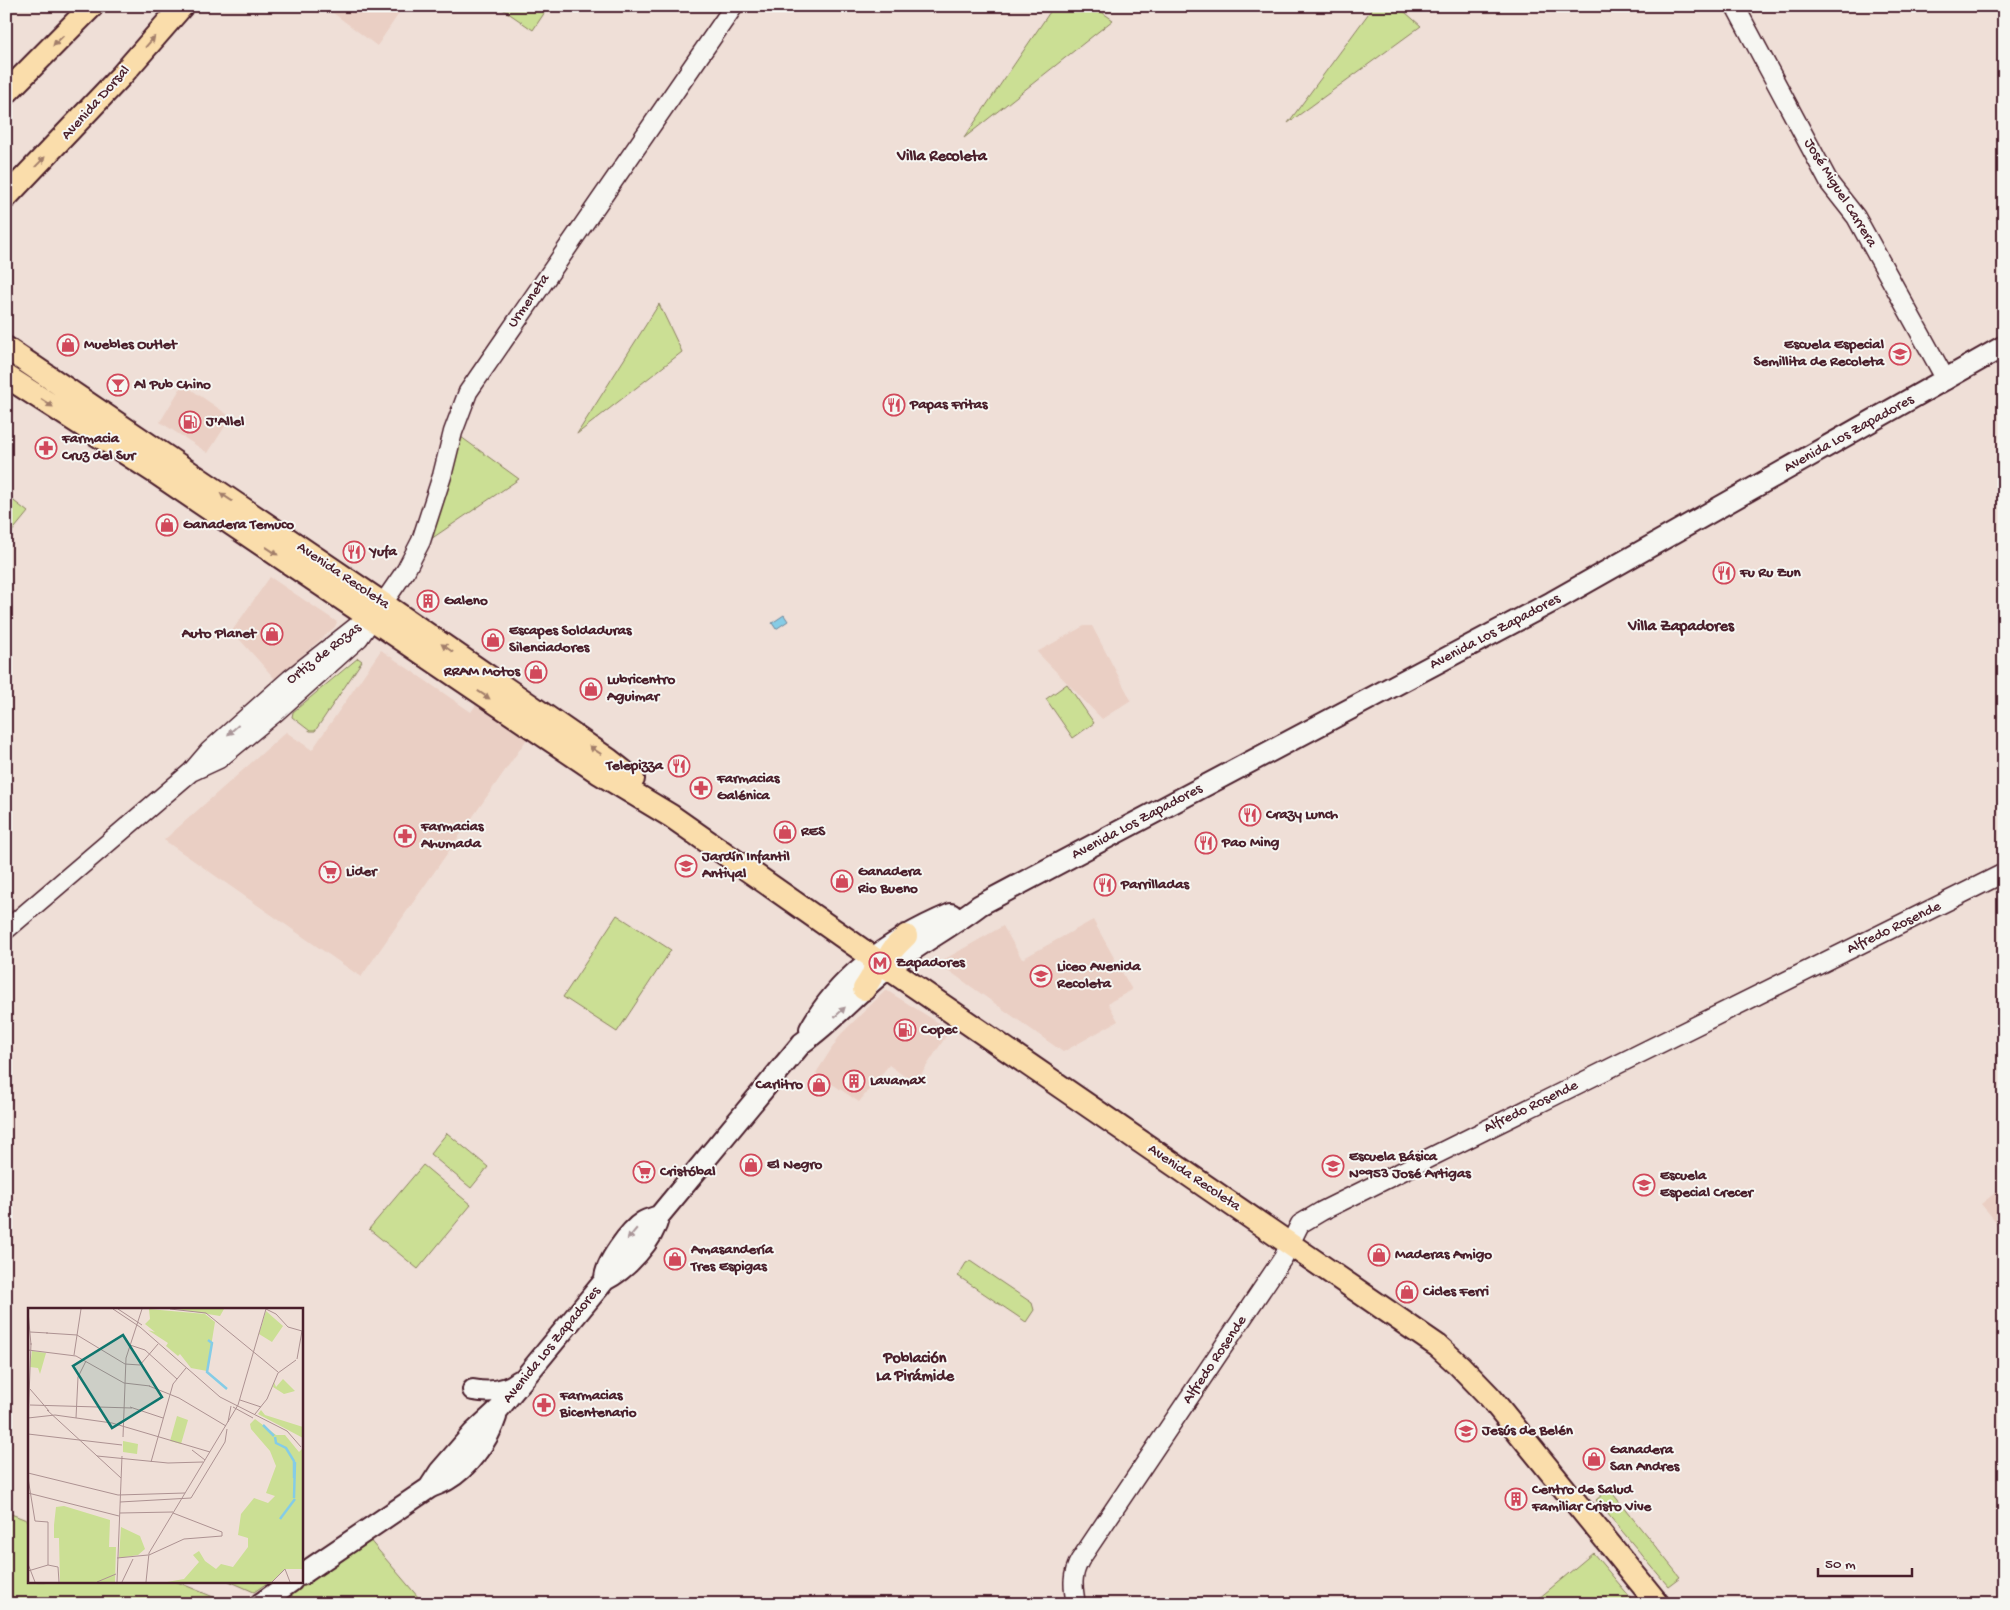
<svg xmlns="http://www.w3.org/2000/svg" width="2010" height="1610" viewBox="0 0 2010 1610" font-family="'Gochi Hand',sans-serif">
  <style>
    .built { fill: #eacfc4 }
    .green { fill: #cbdf94; stroke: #8a7f60 }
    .water { fill: #85cce6; stroke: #6d879b }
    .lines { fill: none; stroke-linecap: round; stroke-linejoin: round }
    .tertiary-casing { stroke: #4a1f2b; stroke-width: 21 }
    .secondary-casing { stroke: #4a1f2b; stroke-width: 24 }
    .primary-casing { stroke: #4a1f2b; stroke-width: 26 }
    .tertiary { stroke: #f6f6f2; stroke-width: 18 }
    .secondary { stroke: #f6f6f2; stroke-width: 20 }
    .primary { stroke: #faddab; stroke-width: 22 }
    .oneway { fill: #a27e6b }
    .oneway2 { fill: #a99598 }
    .labels { text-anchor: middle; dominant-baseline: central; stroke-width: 4; stroke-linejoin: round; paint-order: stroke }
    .street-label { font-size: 15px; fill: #4a1f2b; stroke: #f6f6f2 }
    .poi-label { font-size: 15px; font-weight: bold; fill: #4a1f2b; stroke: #f6f6f2; text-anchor: start }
    .neighbourhood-label { font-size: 16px; font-weight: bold; fill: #4a1f2b; stroke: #f6f6f2 }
    .inset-river { fill: none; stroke: #85cce6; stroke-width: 2.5 }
    .inset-road { fill: none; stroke: #ad9292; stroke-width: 1 }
    .view { fill: #0f766e; fill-opacity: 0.15; stroke: #0f766e; stroke-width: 2.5 }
    .inset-edge { fill: none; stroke: #4a1f2b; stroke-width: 2.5 }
  </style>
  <rect width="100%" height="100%" fill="#efdfd7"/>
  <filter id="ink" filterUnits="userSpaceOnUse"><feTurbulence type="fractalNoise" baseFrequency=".02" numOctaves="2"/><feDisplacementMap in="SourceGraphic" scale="10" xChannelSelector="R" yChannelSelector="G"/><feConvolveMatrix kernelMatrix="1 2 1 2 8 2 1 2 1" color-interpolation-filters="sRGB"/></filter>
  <g filter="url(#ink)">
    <!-- built -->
    <path class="built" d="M324 6H404L377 46Z
      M183 384 231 417 208 453 160 422Z
      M270 577 337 622 335 627 275 679 232 631Z
      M1084 626H1092L1131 700 1102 719 1037 652Z
      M381 650 471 712 477 703 527 739 361 977 164 840 286 732 312 750Z
      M1093 920 1132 990 1108 1003 1118 1021 1063 1052 938 963 1003 926 1022 959Z
      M886 990 950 1030 915 1084 889 1065 859 1102 816 1073 841 1034Z
      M2004 1186V1231L1981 1204Z"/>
    <!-- green -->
    <path class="green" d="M498 6H549L533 30Z
      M1054 6H1093L1113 20 964 138Z
      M1374 6H1398L1421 26 1288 123Z
      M659 304 682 352 577 434Z
      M461 437 519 479 431 539Z
      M6 495 28 512 6 539Z
      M358 658 362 661 315 731H310L292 717 293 712Z
      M1067 684 1094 723 1073 738 1046 699Z
      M617 915 671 950 617 1032 563 997Z
      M447 1133 488 1167 471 1188 430 1154Z
      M423 1165 471 1205 418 1269 369 1229Z
      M970 1261 1032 1303 1034 1310 1026 1322 958 1276 966 1263Z
      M1609 1489 1680 1577 1668 1586 1596 1500Z
      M6 1512 29 1521V1581H175L230 1604H6Z
      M368 1538 424 1604H284L277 1602Z
      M1593 1553 1636 1604H1532Z
      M229 1581H270L254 1592Z"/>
    <!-- water -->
    <path class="water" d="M784 615 788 621 776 629 772 623Z"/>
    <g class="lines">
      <!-- tertiary casing -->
      <g class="tertiary-casing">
        <path id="tertiary" d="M1735 6 1830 184 1856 217 1946 380
          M191 772 219 759 275 713 359 638 406 570 421 541 442 476 453 432 468 392 734 6
          M6 930 191 772 209 751 290 679 357 626
          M1076 1604C1073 1588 1071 1575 1080 1560L1283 1258 1300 1224 1322 1211 2004 873"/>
      </g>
      <!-- secondary casing -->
      <g class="secondary-casing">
        <path id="secondary" d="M810 1029C841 973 894 938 951 914
          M605 1280C604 1265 630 1230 643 1222 648 1219 653 1218 659 1216
          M473 1390C489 1393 506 1392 519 1381
          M429 1488 440 1471 473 1433 499 1409 605 1280C627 1269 653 1241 659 1216L802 1043C833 1021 858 992 887 969 916 945 950 928 980 905L1552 602 2004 346
          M301 1575 429 1488C435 1485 442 1483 447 1480 468 1468 489 1439 496 1417
          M260 1604 292 1581"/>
      </g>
      <!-- primary casing -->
      <g class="primary-casing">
        <path id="primary" d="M6 93 92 6
          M6 197 121 76 182 6
          M6 348 382 603 609 760 633 779
          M6 376 155 472 598 772 671 816 872 957 1438 1346 1460 1366 1490 1397 1658 1604
          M888 968C885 954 897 945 906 936
          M864 989C871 978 878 970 872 957"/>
      </g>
      <!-- tertiary -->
      <use href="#tertiary" class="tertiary"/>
      <!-- secondary -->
      <use href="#secondary" class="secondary"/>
      <!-- primary -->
      <use href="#primary" class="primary"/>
    </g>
    <!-- one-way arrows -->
    <defs><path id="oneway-solid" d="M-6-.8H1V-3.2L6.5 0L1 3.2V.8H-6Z" transform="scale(1.25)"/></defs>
    <g class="oneway">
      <use href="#oneway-solid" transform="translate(58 41) rotate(135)"/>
      <use href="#oneway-solid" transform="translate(150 42) rotate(-49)"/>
      <use href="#oneway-solid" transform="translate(40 162) rotate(-46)"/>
      <use href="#oneway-solid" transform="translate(47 403) rotate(33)"/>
      <use href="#oneway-solid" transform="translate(226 497) rotate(-146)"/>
      <use href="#oneway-solid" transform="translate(272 551) rotate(34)"/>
      <use href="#oneway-solid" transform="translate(447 648) rotate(-145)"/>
      <use href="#oneway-solid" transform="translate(484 695) rotate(34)"/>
      <use href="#oneway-solid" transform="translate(595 750) rotate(-146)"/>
    </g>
    <g class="oneway2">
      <use href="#oneway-solid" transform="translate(233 730) rotate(138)"/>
      <use href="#oneway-solid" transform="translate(840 1012) rotate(-43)"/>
      <use href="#oneway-solid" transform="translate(632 1234) rotate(130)"/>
    </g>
  </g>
  <!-- icons -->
  <defs>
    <g id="shop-ring" transform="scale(1.125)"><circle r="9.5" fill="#f6f6f2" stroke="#d1495b" stroke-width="1.5"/><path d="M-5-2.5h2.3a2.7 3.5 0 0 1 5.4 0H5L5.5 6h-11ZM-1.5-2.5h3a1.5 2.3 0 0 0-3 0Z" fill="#d1495b"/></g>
    <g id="school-ring" transform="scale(1.125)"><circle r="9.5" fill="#f6f6f2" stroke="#d1495b" stroke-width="1.5"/><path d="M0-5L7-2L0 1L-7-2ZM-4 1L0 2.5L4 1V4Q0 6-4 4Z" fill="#d1495b"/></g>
    <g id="bar-ring" transform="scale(1.125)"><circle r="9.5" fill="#f6f6f2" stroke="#d1495b" stroke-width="1.5"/><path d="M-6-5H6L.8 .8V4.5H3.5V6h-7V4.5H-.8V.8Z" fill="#d1495b"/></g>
    <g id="restaurant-ring" transform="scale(1.125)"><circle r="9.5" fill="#f6f6f2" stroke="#d1495b" stroke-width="1.5"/><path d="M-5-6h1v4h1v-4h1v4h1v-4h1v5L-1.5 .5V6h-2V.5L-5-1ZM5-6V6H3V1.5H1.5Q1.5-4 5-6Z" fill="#d1495b"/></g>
    <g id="fuel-ring" transform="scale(1.125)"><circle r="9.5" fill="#f6f6f2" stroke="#d1495b" stroke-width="1.5"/><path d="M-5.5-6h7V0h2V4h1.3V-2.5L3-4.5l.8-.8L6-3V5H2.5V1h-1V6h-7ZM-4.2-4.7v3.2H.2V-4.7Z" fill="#d1495b"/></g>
    <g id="pharmacy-ring" transform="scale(1.125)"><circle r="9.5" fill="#f6f6f2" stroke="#d1495b" stroke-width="1.5"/><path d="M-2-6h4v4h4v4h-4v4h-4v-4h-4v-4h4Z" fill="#d1495b"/></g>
    <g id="building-ring" transform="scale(1.125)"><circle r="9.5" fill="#f6f6f2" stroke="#d1495b" stroke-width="1.5"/><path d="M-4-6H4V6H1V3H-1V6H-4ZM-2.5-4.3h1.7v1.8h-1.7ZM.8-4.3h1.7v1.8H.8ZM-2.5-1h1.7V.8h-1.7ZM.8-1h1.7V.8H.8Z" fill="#d1495b"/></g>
    <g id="supermarket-ring" transform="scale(1.125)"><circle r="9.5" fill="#f6f6f2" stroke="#d1495b" stroke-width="1.5"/><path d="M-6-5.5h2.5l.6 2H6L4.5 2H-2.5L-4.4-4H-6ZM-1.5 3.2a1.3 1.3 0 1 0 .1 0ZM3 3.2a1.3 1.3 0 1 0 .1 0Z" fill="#d1495b"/></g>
    <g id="metro-ring" transform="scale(1.125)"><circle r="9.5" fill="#f6f6f2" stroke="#d1495b" stroke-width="1.5"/><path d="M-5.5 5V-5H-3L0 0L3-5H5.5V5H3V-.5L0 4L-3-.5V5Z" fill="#d1495b"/></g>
  </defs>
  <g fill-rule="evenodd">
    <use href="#shop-ring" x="68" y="345"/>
    <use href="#school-ring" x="1900" y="354"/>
    <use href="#bar-ring" x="118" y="385"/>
    <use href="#restaurant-ring" x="894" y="405"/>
    <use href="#fuel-ring" x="190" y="422"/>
    <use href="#pharmacy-ring" x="46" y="448"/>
    <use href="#shop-ring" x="167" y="525"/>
    <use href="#restaurant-ring" x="354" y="552"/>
    <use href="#restaurant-ring" x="1724" y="573"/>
    <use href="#building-ring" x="428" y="601"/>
    <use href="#shop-ring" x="272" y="634"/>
    <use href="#shop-ring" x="493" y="640"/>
    <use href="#shop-ring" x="536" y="672"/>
    <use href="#shop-ring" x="591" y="689"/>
    <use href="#restaurant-ring" x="679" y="766"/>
    <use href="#pharmacy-ring" x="701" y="788"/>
    <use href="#restaurant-ring" x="1250" y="815"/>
    <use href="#shop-ring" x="785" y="832"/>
    <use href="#pharmacy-ring" x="405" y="836"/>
    <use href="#restaurant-ring" x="1206" y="843"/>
    <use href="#school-ring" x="686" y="866"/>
    <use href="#supermarket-ring" x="330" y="872"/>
    <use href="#shop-ring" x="842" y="881"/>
    <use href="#restaurant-ring" x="1105" y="885"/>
    <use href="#metro-ring" x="880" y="963"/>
    <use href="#school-ring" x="1041" y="976"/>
    <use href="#fuel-ring" x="905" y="1030"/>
    <use href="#building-ring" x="854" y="1081"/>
    <use href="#shop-ring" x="819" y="1085"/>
    <use href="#shop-ring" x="751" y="1165"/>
    <use href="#school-ring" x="1333" y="1166"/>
    <use href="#supermarket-ring" x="644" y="1172"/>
    <use href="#school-ring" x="1644" y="1185"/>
    <use href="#shop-ring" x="1379" y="1255"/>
    <use href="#shop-ring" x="675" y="1259"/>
    <use href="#shop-ring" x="1407" y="1292"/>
    <use href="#pharmacy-ring" x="544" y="1405"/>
    <use href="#school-ring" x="1466" y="1431"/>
    <use href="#shop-ring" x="1594" y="1459"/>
    <use href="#building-ring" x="1516" y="1499"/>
  </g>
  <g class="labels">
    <!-- street labels -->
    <g class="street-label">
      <text transform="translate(96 103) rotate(-48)">Avenida Dorsal</text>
      <text transform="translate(1840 193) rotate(58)">José Miguel Carrera</text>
      <text transform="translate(529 301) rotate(-55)">Urmeneta</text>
      <text transform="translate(1849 434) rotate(-29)">Avenida Los Zapadores</text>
      <text transform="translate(343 576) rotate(34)">Avenida Recoleta</text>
      <text transform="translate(1495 632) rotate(-28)">Avenida Los Zapadores</text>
      <text transform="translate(324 654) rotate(-38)">Ortiz de Rozas</text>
      <text transform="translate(1137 822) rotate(-28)">Avenida Los Zapadores</text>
      <text transform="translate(1894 928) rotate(-26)">Alfredo Rosende</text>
      <text transform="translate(1531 1107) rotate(-26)">Alfredo Rosende</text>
      <text transform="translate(1194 1178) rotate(34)">Avenida Recoleta</text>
      <text transform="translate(552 1345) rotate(-51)">Avenida Los Zapadores</text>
      <text transform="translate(1215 1360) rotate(-56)">Alfredo Rosende</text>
    </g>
    <!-- poi labels -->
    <g class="poi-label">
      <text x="84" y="345">Muebles Outlet</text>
      <text x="1884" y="345" text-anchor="end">Escuela Especial<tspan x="1884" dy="17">Semillita de Recoleta</tspan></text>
      <text x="134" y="385">Al Pub Chino</text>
      <text x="910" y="405">Papas Fritas</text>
      <text x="206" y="422">J'Allel</text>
      <text x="62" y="439">Farmacia<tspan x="62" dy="17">Cruz del Sur</tspan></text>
      <text x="183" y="525">Ganadera Temuco</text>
      <text x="370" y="552">Yufa</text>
      <text x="1740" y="573">Fu Ru Zun</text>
      <text x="444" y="601">Galeno</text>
      <text x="509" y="631">Escapes Soldaduras<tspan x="509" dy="17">Silenciadores</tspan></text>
      <text x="256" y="634" text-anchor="end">Auto Planet</text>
      <text x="520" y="672" text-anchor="end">RRAM Motos</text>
      <text x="607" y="680">Lubricentro<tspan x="607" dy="17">Aguimar</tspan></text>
      <text x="663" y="766" text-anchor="end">Telepizza</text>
      <text x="717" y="779">Farmacias<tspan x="717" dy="17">Galénica</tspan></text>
      <text x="1266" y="815">Crazy Lunch</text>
      <text x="421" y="827">Farmacias<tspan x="421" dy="17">Ahumada</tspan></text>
      <text x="801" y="832">RES</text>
      <text x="1222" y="843">Pao Ming</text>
      <text x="702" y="857">Jardín Infantil<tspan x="702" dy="17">Antiyal</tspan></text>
      <text x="346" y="872">Lider</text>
      <text x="858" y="872">Ganadera<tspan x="858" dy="17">Rio Bueno</tspan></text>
      <text x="1121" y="885">Parrilladas</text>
      <text x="896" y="963">Zapadores</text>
      <text x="1057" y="967">Liceo Avenida<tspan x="1057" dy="17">Recoleta</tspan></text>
      <text x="921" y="1030">Copec</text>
      <text x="870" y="1081">Lavamax</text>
      <text x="803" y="1085" text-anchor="end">Carlitro</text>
      <text x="1349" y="1157">Escuela Básica<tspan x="1349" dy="17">N°953 José Artigas</tspan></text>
      <text x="767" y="1165">El Negro</text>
      <text x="660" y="1172">Cristóbal</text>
      <text x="1660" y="1176">Escuela<tspan x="1660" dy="17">Especial Crecer</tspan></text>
      <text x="691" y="1250">Amasandería<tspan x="691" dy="17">Tres Espigas</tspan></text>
      <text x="1395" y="1255">Maderas Amigo</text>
      <text x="1423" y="1292">Cicles Ferri</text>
      <text x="560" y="1396">Farmacias<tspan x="560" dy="17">Bicentenario</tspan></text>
      <text x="1482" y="1431">Jesús de Belén</text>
      <text x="1610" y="1450">Ganadera<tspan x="1610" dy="17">San Andres</tspan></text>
      <text x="1532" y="1490">Centro de Salud<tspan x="1532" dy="17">Familiar Cristo Vive</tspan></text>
    </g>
    <!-- neighbourhood labels -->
    <g class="neighbourhood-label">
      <text x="942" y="157">Villa Recoleta</text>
      <text x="1681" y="627">Villa Zapadores</text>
      <text x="915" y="1359">Población<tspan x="915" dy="18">La Pirámide</tspan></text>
    </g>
  </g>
  <!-- overview -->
  <g transform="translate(28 1308)">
    <rect width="275" height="275" fill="#efdfd7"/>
    <path d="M121 1 177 6 187 14 179 63 163 60 152 46 150 48 138 38 140 35 120 22 127 24 117 16 122 11ZM149 1H196L192 8ZM238 3 255 18 244 34 231 26ZM4 43 18 45 12 66 10 60 2 59ZM255 71 267 83 256 86 245 79 246 74 248 79ZM233 102 237 107 275 119V130L230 106ZM149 108 160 112 153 136 142 133ZM227 111 248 127H257L271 144 275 140V261H257L244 274H139L156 271 171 254 165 247 171 243 177 253 188 261 193 256 205 259 220 239V230L210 227 213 206 226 190 240 195 247 188 238 185 248 158 242 143 223 121 222 116ZM95 133 110 136 109 146 95 144ZM36 198 82 212 81 239H88L87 274H32L31 230H26V217L28 199ZM93 219 112 228 117 241 110 247 91 250Z" fill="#cbdf94"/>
    <path class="inset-river" d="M180 32 184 35 179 64 199 81M235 117 246 128M247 129 248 135 258 140 266 153V170M266 190 267 154M252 211 267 191"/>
    <path class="inset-road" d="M85 1 112 19 192 89 259 123 273 139M90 1 114 17M142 1 178 5 250 64M238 1 248 6 260 19 274 23 269 51M0 3 3 37M2 24 20 25M18 25 49 27 97 56 112 57 130 36M102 37 117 42 149 71M0 42 48 48 96 75 122 78M46 47 53 1M121 78 151 90 198 118M2 81 21 103M212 92 233 99M2 97 104 100M102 99 135 110M205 99 225 110M19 102 93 170M227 106 239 91 250 65 268 52M0 110 27 107 84 115 182 144M48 110 50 69 58 53M200 114 203 98M0 115 3 35M0 126 94 137M95 129 98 50 114 1M164 142 177 152M69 148 140 155 175 154M123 154 145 76 158 60M0 165 90 187 157 185M0 170 7 213 20 214V257M0 185 91 208M92 194 163 190 197 134 199 121M92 205 145 204M121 247 156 231 194 228V224L145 205M89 250 120 247M0 256 7 274M0 263 20 257 30 259 31 274M69 274 88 266M89 274 94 148M94 274 105 251M118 274 121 245 210 97 238 1M244 274 257 261 262 274"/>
    <path class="view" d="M95 27 134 89 84 120 45 58Z"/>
    <rect width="275" height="275" class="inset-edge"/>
  </g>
  <!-- margin -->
  <rect width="2010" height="1610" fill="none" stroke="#f6f6f2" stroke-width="25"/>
  <rect x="12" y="12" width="1985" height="1585" fill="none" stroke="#4a1f2b" stroke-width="2" filter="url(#ink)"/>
  <!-- scale -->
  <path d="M1818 1568v8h94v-8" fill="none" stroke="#4a1f2b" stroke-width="2.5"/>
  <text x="1825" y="1568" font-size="15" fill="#4a1f2b" stroke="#f6f6f2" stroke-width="4" paint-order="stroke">50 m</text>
</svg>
